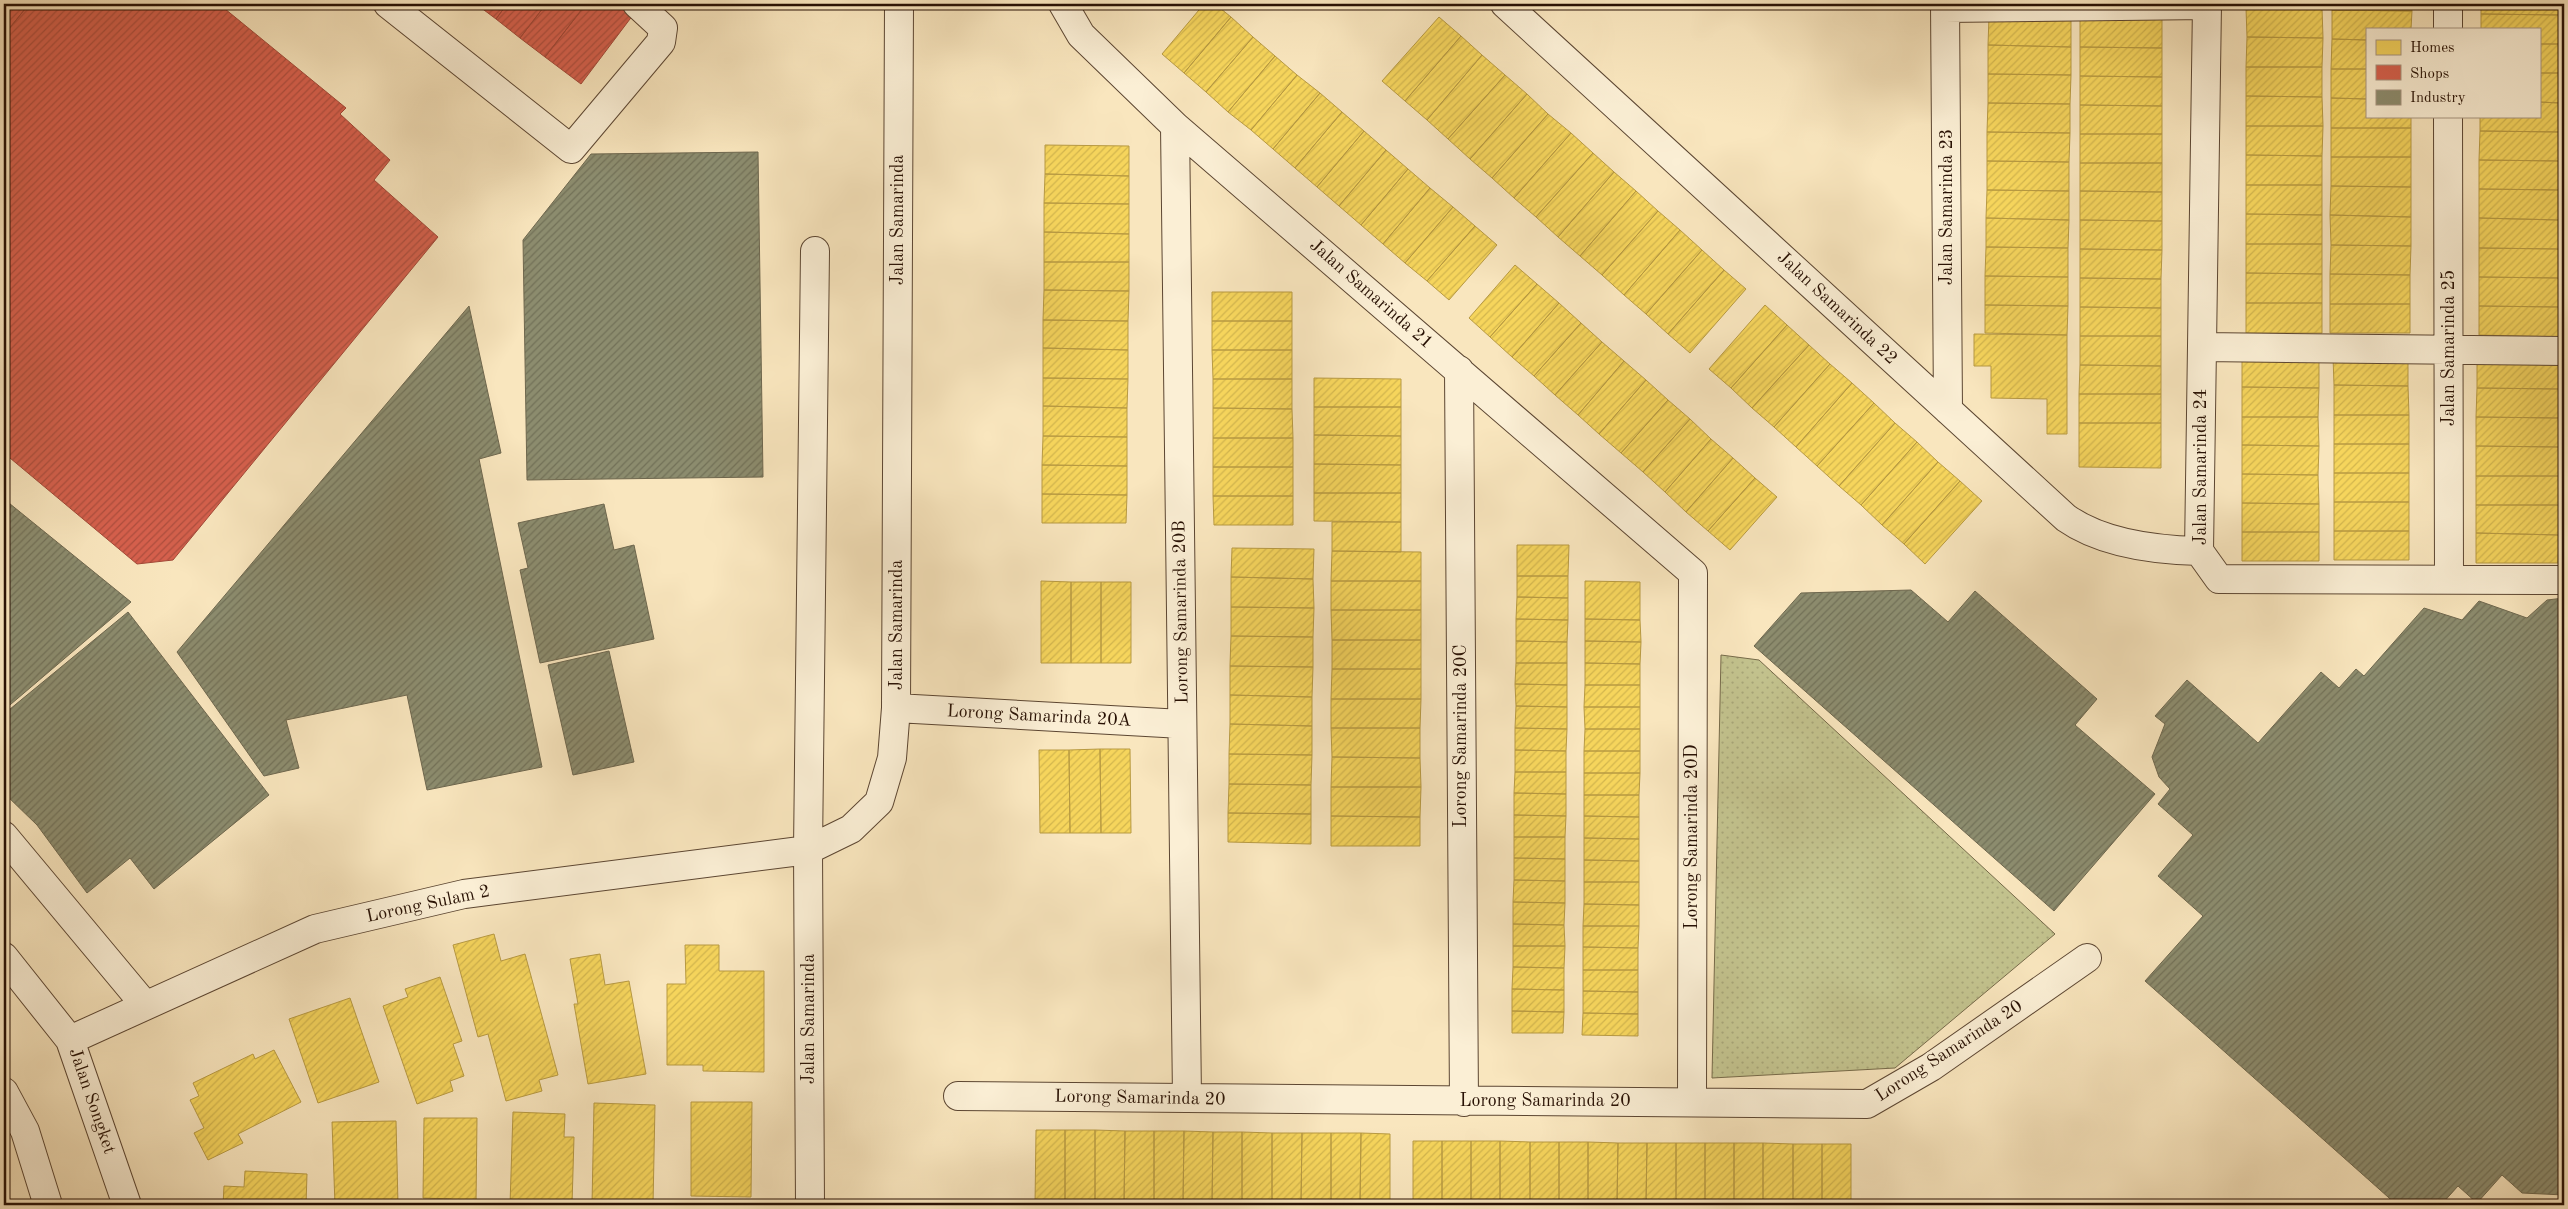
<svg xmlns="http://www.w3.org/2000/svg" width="2568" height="1209" viewBox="0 0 2568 1209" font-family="'Old Standard TT',serif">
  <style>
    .grass { fill: url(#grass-dots); stroke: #766a49 }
    .homes { fill: url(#homes-hatch); stroke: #b89a42 }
    .shops { fill: url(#shops-hatch); stroke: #a24837 }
    .industry { fill: url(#industry-hatch); stroke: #6e674e }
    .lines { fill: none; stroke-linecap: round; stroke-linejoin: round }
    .minor-casing { stroke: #5c4632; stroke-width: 30 }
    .minor { stroke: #fbefd5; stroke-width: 28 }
    .labels { text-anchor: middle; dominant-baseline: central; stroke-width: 5; stroke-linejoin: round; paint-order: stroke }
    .street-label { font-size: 18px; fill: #281104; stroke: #fbefd5 }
  </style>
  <defs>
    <pattern id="grass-dots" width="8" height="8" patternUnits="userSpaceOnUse" patternTransform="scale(1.25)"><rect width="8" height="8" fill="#c3c38e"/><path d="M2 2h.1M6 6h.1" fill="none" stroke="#a8a679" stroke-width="1.8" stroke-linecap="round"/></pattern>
    <pattern id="homes-hatch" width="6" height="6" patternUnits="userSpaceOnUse" patternTransform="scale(1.25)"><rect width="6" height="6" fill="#f6d55c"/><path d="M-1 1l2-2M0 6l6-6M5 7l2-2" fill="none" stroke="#d3b64e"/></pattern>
    <pattern id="shops-hatch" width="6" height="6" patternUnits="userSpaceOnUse" patternTransform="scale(1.25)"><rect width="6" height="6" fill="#d6604d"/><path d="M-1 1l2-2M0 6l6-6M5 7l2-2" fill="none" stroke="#ae4e3e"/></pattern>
    <pattern id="industry-hatch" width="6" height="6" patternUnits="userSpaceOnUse" patternTransform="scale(1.25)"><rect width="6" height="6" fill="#8c8c6e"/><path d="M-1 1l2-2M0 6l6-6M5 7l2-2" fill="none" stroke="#727158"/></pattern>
  </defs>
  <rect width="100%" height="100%" fill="#f9e6be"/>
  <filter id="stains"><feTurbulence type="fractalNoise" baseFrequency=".004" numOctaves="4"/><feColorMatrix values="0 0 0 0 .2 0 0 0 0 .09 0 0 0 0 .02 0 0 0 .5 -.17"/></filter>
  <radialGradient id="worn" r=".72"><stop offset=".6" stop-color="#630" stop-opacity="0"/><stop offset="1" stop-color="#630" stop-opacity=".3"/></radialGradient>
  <!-- grass -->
  <path class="grass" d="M1721 655 1759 660 2055 934 1895 1068 1712 1078Z"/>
  <!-- homes -->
  <path class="homes" d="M1204 4H1215L1231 17 1184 73 1162 54Z
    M2246 4H2323L2322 8H2246Z
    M2332 4H2412V11L2332 10Z
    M2481 4H2561V15L2481 14Z
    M2246 8H2322L2323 38 2247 37Z
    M2332 10 2412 11 2411 29H2367V40L2332 39Z
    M2481 14 2561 15V44H2539V29H2481Z
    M1231 17 1253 37 1206 92 1184 73Z
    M1439 17 1461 36 1405 101 1382 81Z
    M1989 17 2071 18V47L1988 45Z
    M2080 18 2162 19V48L2080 47Z
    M1461 36 1482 55 1427 120 1405 101Z
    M1253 37 1275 56 1228 112 1206 92Z
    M2247 37 2323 38 2322 67H2246Z
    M2332 39 2367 40V69H2331Z
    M2539 44H2561V73H2539Z
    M1988 45 2071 47V75L1988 74Z
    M2080 47 2162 48V77L2080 76Z
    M1482 55 1505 75 1448 139 1427 120Z
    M1275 56 1297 75 1251 130 1228 112Z
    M2246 67H2322V97L2246 96Z
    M2331 69H2367V99L2331 98Z
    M2539 73H2561L2560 103 2539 102Z
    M1988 74 2071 75 2070 104 1988 103Z
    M1297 75 1320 93 1273 149 1251 130Z
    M1505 75 1527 94 1470 159 1448 139Z
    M2080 76 2162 77V106L2080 105Z
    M1320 93 1342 112 1295 168 1273 149Z
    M1527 94 1548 114 1492 178 1470 159Z
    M2246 96 2322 97 2323 126H2246Z
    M2331 98 2367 99V116H2411V128H2331Z
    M2539 102 2560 103V132L2480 131V116H2539Z
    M1988 103 2070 104V133L1987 132Z
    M2080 105 2162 106V134H2080Z
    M1342 112 1364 131 1317 187 1295 168Z
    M1548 114 1571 133 1514 198 1492 178Z
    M2246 126H2323L2322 156 2246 155Z
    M2331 128H2411V157H2331Z
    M1364 131 1386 150 1339 206 1317 187Z
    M2480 131 2560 132V161L2479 160Z
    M1987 132 2070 133 2069 162 1987 161Z
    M1571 133 1593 153 1536 217 1514 198Z
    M2080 134H2162V163H2080Z
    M1045 145 1129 146V176L1045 174Z
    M1386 150 1408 169 1361 225 1339 206Z
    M1593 153 1614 172 1558 237 1536 217Z
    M2246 155 2322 156V185H2246Z
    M2331 157H2411V187L2331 186Z
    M2479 160 2560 161V190L2479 189Z
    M1987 161 2069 162V191L1987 190Z
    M2080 163H2162V192L2080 191Z
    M1408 169 1430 188 1383 244 1361 225Z
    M1614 172 1636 191 1580 256 1558 237Z
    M1045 174 1129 176V204L1044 203Z
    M2246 185H2322V215L2246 214Z
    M2331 186 2411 187V217L2330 215Z
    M1430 188 1453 207 1405 263 1383 244Z
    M2479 189 2560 190 2559 220 2479 218Z
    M1987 190 2069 191V220L1986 218Z
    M1636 191 1658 211 1602 275 1580 256Z
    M2080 191 2162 192V221L2080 220Z
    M1044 203 1129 204V234L1044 232Z
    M1453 207 1475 226 1427 281 1405 263Z
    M1658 211 1680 230 1624 295 1602 275Z
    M2246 214 2322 215V244H2246Z
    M2330 215 2411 217V246L2331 245Z
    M1986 218 2069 220 2068 248 1986 247Z
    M2479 218 2559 220V249L2479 248Z
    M2080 220 2162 221V250L2080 249Z
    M1475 226 1497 245 1449 300 1427 281Z
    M1680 230 1702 250 1646 314 1624 295Z
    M1044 232 1129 234V262H1044Z
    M2246 244H2322V274L2246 273Z
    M2331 245 2411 246 2410 275 2330 274Z
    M1986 247 2068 248V277L1985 276Z
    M2479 248 2559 249V278L2479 277Z
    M2080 249 2162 250 2161 279 2080 278Z
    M1702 250 1724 270 1668 334 1646 314Z
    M1044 262H1129V291L1044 290Z
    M1515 265 1537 284 1490 337 1469 318Z
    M1724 270 1746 289 1690 353 1668 334Z
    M2246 273 2322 274V303H2246Z
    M2330 274 2410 275V304H2330Z
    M1985 276 2068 277V306L1985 305Z
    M2479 277 2559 278V307L2479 306Z
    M2080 278 2161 279V308L2080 307Z
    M1537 284 1559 303 1512 357 1490 337Z
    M1044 290 1129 291 1128 321 1043 320Z
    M1212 292H1292V321H1212Z
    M1559 303 1581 323 1534 376 1512 357Z
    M2246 303H2322V333H2246Z
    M2330 304H2410V333H2330Z
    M1765 305 1787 325 1731 388 1709 369Z
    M1985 305 2068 306 2067 335 1985 333Z
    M2479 306 2559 307V337L2479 335Z
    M2080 307 2161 308V336H2080Z
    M1043 320 1128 321V350L1043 348Z
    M1212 321H1292V350H1212Z
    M1581 323 1602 342 1555 395 1534 376Z
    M1787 325 1809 345 1752 408 1731 388Z
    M1974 334 2067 335V434H2047V399L1991 398V366H1974Z
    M2080 336H2161V366L2080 365Z
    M1602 342 1624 361 1578 415 1555 395Z
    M1809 345 1830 364 1774 427 1752 408Z
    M1043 348 1128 350V379L1043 378Z
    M1212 350H1292V379H1213Z
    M2333 357H2408V386L2334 385Z
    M2242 359H2319V388L2242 387Z
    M2477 359 2560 360 2559 389 2477 388Z
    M1624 361 1646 380 1599 434 1578 415Z
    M1830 364 1852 383 1796 447 1774 427Z
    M2080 365 2161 366V394H2079Z
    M1043 378 1128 379 1127 408 1043 406Z
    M1314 378 1401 379V407H1314Z
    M1213 379H1292V409L1213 408Z
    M1646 380 1668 400 1621 453 1599 434Z
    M1852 383 1874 403 1817 466 1796 447Z
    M2334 385 2408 386 2409 415H2334Z
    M2242 387 2319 388 2318 417H2242Z
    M2477 388 2559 389V418L2476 417Z
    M2079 394H2161V423H2079Z
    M1668 400 1690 419 1643 472 1621 453Z
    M1874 403 1895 423 1839 486 1817 466Z
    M1043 406 1127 408V437L1043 436Z
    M1314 407H1401V436L1314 435Z
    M1213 408 1292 409 1293 438H1213Z
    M2334 415H2409V444H2334Z
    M2242 417H2318L2319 446 2242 445Z
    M2476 417 2559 418V447L2476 446Z
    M1690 419 1711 439 1665 492 1643 472Z
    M1895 423 1917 442 1861 505 1839 486Z
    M2079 423H2161V468L2079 467Z
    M1314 435 1401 436V465L1314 464Z
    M1043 436 1127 437V466L1042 465Z
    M1213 438H1293V467H1213Z
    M1711 439 1733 458 1686 512 1665 492Z
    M1917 442 1938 462 1882 525 1861 505Z
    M2334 444H2409V473H2334Z
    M2242 445 2319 446 2318 475 2242 474Z
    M2476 446 2559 447V476H2476Z
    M1733 458 1755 478 1708 531 1686 512Z
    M1938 462 1960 481 1904 544 1882 525Z
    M1314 464 1401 465V493H1314Z
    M1042 465 1127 466V495L1042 494Z
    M1213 467H1293V496H1213Z
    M2334 473H2409V502H2334Z
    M2242 474 2318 475 2319 504 2242 503Z
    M2476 476H2559V505H2476Z
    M1755 478 1777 497 1730 550 1708 531Z
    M1960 481 1982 501 1925 564 1904 544Z
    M1314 493H1401V522L1314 521Z
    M1042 494 1127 495 1126 523H1042Z
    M1213 496H1293V525H1214Z
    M2334 502H2409V531H2334Z
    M2242 503 2319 504V532H2242Z
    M2476 505H2559V535L2476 533Z
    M1332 522H1401V552L1332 551Z
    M2334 531H2409V560H2334Z
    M2242 532H2319V561H2242Z
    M2476 533 2559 535 2558 563H2476Z
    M1517 545H1569L1568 576H1517Z
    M1232 548 1314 549 1313 579 1231 577Z
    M1332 551 1421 552V581H1331Z
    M1517 576H1568V598L1517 597Z
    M1231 577 1313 579 1314 608 1231 607Z
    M1041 581 1071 582V663H1041Z
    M1331 581H1421V610H1331Z
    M1585 581 1640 582V620L1585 619Z
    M1071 582H1101V663H1071Z
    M1101 582H1131V663H1101Z
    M1517 597 1568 598V620L1516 619Z
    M1231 607 1314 608 1313 637 1231 636Z
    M1331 610H1421V640H1332Z
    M1516 619 1568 620 1567 642 1516 641Z
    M1585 619 1640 620 1641 642 1585 641Z
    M1231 636 1313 637V667L1230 666Z
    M1332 640H1421V669H1332Z
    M1516 641 1567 642V663H1516Z
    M1585 641 1641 642 1640 664 1585 663Z
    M1516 663H1567V685L1515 684Z
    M1585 663 1640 664V685H1585Z
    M1230 666 1313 667 1312 697 1230 695Z
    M1332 669H1421V699H1331Z
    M1515 684 1567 685V707L1516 706Z
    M1585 685H1640V707H1584Z
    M1230 695 1312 697V726L1230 724Z
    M1331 699H1421L1420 728H1331Z
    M1516 706 1567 707V729L1515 728Z
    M1584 707H1640V729H1585Z
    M1230 724 1312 726V755L1229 754Z
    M1331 728H1420V758L1332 757Z
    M1515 728 1567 729 1566 751 1515 750Z
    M1585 729H1640V751H1584Z
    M1100 749 1101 833H1070L1069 750Z
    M1100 749H1130L1131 833H1101Z
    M1039 750H1069L1070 833H1040Z
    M1515 750 1566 751V772H1515Z
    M1584 751H1640V773H1584Z
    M1229 754 1312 755 1311 785 1229 784Z
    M1332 757 1420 758 1421 787H1331Z
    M1515 772H1566V794L1514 793Z
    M1584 773H1640L1639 795H1584Z
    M1229 784 1311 785V814L1228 813Z
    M1331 787H1421L1420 817 1331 816Z
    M1514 793 1566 794V816L1514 815Z
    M1584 795H1639V817L1584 816Z
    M1228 813 1311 814V844L1228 842Z
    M1514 815 1566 816 1565 837H1514Z
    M1331 816 1420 817V846H1331Z
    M1584 816 1639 817V839L1584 838Z
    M1514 837H1565V859L1514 858Z
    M1584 838 1639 839V861L1584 860Z
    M1514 858 1565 859V881L1514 880Z
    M1584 860 1639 861V882H1584Z
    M1514 880 1565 881V903L1513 902Z
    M1584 882H1639V905L1584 904Z
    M1513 902 1565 903 1564 925 1513 924Z
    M1584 904 1639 905V926H1583Z
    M1513 924 1564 925 1565 946H1513Z
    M1583 926H1639L1638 948 1583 947Z
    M494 934 501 961 525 954 558 1075 539 1080 542 1091 506 1101 488 1034 478 1037 453 945Z
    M685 945H719V971H764V1072L703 1071V1065H667V984H686Z
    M1513 946H1565L1564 968 1513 967Z
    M1583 947 1638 948V970H1583Z
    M600 954 605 985 629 981 646 1074 588 1084 574 1004H578L570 959Z
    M1513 967 1564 968V990L1512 989Z
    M1583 970H1638V992L1583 991Z
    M440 977 462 1041 453 1044 464 1076 450 1081 453 1091 417 1104 383 1006 408 997 405 989Z
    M1512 989 1564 990V1012L1512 1011Z
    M1583 991 1638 992V1014L1583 1013Z
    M350 998 379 1082 318 1103 289 1019Z
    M1512 1011 1564 1012 1563 1033H1512Z
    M1583 1013 1638 1014V1036L1582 1035Z
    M274 1050 301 1102 238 1134 243 1143 208 1160 194 1133 204 1128 190 1100 199 1096 193 1083 253 1054 255 1059Z
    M691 1102H752L751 1197 691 1196Z
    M594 1103 655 1105 653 1205H592Z
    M513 1112 565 1114 564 1137H574L572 1205H510Z
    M424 1118H477L476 1205H451V1199L423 1198Z
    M396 1121 398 1205H335L332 1122Z
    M1036 1130H1065V1205H1035Z
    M1065 1130H1095V1205H1065Z
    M1095 1130 1125 1131 1124 1205H1095Z
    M1125 1131H1154V1205H1124Z
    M1154 1131H1184L1183 1205H1154Z
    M1184 1131 1213 1132 1212 1205H1183Z
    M1213 1132H1242V1205H1212Z
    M1242 1132 1272 1133V1205H1242Z
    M1272 1133H1302L1301 1205H1272Z
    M1302 1133H1331V1205H1301Z
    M1331 1133H1361L1360 1205H1331Z
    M1361 1133 1390 1134V1205H1360Z
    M1413 1141H1442V1205H1413Z
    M1442 1141H1471V1205H1442Z
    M1471 1141H1500V1205H1471Z
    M1500 1141 1530 1142V1205H1500Z
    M1530 1142H1559V1205H1530Z
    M1559 1142H1588V1205H1559Z
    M1588 1142 1618 1143 1617 1205H1588Z
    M1618 1143H1647L1646 1205H1617Z
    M1647 1143H1676V1205H1646Z
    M1676 1143H1705V1205H1676Z
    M1705 1143H1734V1205H1705Z
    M1734 1143H1763V1205H1734Z
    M1763 1143 1793 1144V1205H1763Z
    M1793 1144H1822V1205H1793Z
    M1822 1144H1851V1205H1822Z
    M245 1171 307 1174 306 1205H223L224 1186 244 1187Z"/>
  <!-- shops -->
  <path class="shops" d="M4 4H29L4 35Z
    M29 4H219L346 108 340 114 390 160 374 180 438 237 173 560 137 564 4 453V35Z
    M476 4H507L496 19Z
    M507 4H546L520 38 496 19Z
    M546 4H586L545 57 520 38Z
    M586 4H618L633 15 581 84 545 57Z"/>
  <!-- industry -->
  <path class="industry" d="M758 152 763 477 527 480 523 240 591 154Z
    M469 306 501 453 479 459 542 767 427 790 407 695 286 720 299 768 264 776 177 652Z
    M4 499 131 602 4 710Z
    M604 504 614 550 634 545 654 639 540 663 520 570 528 568 518 523Z
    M1911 590 1948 622 1975 591 2097 699 2075 725 2155 794 2054 911 1754 646 1801 593Z
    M2564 598V1195L2522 1193 2502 1175 2477 1203 2458 1186 2441 1205H2397L2145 981 2203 916 2158 876 2193 835 2158 804 2170 789 2159 777 2152 757 2165 724 2155 716 2187 680 2258 743 2321 672 2339 688 2356 669 2364 676 2424 608 2462 620 2479 601 2527 618 2547 600Z
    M128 612 269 795 154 889 130 858 87 893 37 825 4 793V714Z
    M609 651 634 762 573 775 548 665Z"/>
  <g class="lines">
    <!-- minor casing -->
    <g class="minor-casing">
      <path id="minor" d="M388 4 571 149 661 42 663 28 637 4
        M1063 4 1081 35 1175 126 1693 573 1692 1101
        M1505 4 2066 518C2103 544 2155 550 2199 551
        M1945 4 1948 410
        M2207 4 2199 551 2219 579 2564 580
        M2448 4V29
        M1945 8 2207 5
        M2448 116 2449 579
        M1175 126 1187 1098
        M2202 347 2564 351
        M1459 370 1464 1102
        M896 708 1182 724
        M4 836 145 1005
        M4 957 70 1040 127 1205
        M70 1040 315 929 464 894 808 850 815 251
        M4 1092 25 1131 48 1205
        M958 1096 1867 1104 1931 1067 2087 958
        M810 1205 808 850 851 829 879 802 892 758 896 708 899 4"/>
    </g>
    <!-- minor -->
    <use href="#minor" class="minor"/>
  </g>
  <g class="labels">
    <!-- street labels -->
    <g class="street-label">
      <text transform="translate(1947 207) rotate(-90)">Jalan Samarinda 23</text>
      <text transform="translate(898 220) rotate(-90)">Jalan Samarinda</text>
      <text transform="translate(1371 294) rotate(41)">Jalan Samarinda 21</text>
      <text transform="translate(1837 308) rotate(43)">Jalan Samarinda 22</text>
      <text transform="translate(2449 348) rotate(-90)">Jalan Samarinda 25</text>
      <text transform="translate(2201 467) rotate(-90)">Jalan Samarinda 24</text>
      <text transform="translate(1181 612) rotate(-91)">Lorong Samarinda 20B</text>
      <text transform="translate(897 625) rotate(-90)">Jalan Samarinda</text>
      <text transform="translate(1039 716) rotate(3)">Lorong Samarinda 20A</text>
      <text transform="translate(1461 736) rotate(-90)">Lorong Samarinda 20C</text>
      <text transform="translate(1692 837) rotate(-90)">Lorong Samarinda 20D</text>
      <text transform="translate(428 904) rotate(-12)">Lorong Sulam 2</text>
      <text transform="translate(809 1019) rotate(-90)">Jalan Samarinda</text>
      <text transform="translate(1949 1051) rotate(-33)">Lorong Samarinda 20</text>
      <text transform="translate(1140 1098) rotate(1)">Lorong Samarinda 20</text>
      <text transform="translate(92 1101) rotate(71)">Jalan Songket</text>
      <text x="1545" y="1101">Lorong Samarinda 20</text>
    </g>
  </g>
  <!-- margin -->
  <rect width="2568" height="1209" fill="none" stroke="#f9e6be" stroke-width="20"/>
  <rect x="5" y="5" width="2558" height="1199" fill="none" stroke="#281104" stroke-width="2.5"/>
  <rect x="10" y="10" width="2548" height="1189" fill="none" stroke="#281104"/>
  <!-- legend -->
  <rect x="2366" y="28" width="175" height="90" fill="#fbefd5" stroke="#a79681"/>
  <rect x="2376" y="40" width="25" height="15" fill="#f6d55c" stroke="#a79681"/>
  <text x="2410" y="52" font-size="15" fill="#281104">Homes</text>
  <rect x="2376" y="65" width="25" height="15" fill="#d6604d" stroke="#a79681"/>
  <text x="2410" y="78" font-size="15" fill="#281104">Shops</text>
  <rect x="2376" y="90" width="25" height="15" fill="#8c8c6e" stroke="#a79681"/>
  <text x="2410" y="102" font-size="15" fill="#281104">Industry</text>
  <rect width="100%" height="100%" filter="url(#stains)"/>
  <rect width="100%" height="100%" fill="url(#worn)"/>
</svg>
